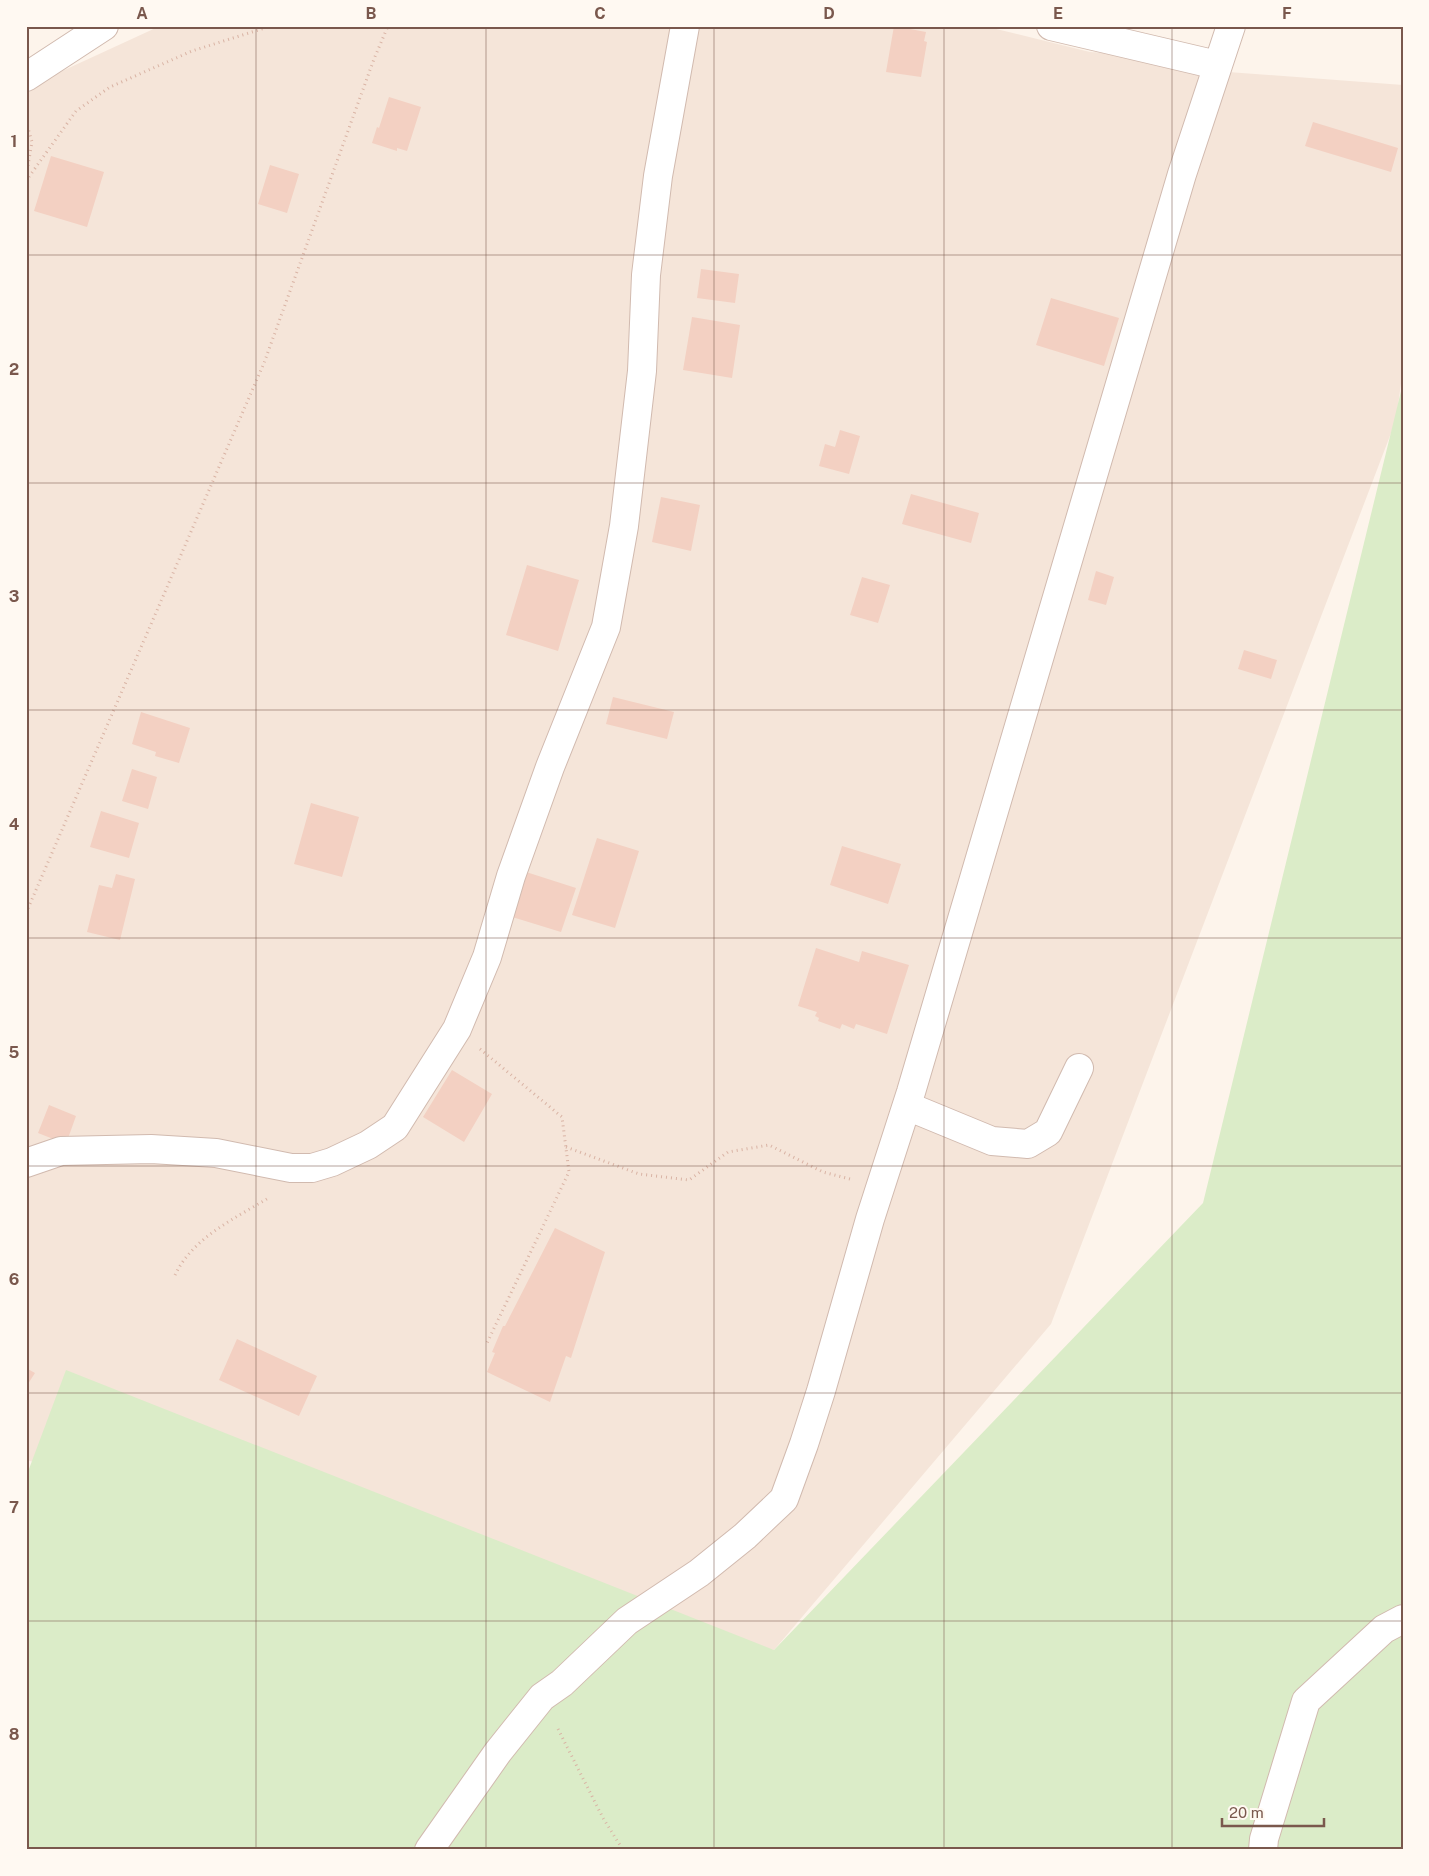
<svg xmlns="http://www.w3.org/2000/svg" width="1429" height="1876" viewBox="0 0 1429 1876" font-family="'Public Sans',sans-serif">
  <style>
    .residential { fill: #f5e5d9 }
    .green { fill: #dbecc8 }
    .building { fill: #f3d0c2 }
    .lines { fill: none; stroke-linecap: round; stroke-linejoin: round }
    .minor-casing { stroke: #d1baaf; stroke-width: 30 }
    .path { stroke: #d9b3a4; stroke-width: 3; stroke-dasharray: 1 4; stroke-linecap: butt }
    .minor { stroke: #fff; stroke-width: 28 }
    .grid { fill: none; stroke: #7a584d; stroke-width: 1; stroke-opacity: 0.55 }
    .neatline { fill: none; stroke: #7a584d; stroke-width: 2 }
    .grid-label { font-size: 16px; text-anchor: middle; font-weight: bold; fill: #7a584d }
  </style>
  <rect width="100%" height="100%" fill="#fdf4eb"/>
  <!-- residential -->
  <path class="residential" d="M160 26H984L1090 52 1136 55 1228 72 1403 85V369L1396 420 1051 1324 774 1650 26 1460V89L34 84Z"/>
  <!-- green -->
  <path class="green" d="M1403 383V1850H26V1477L66 1370 774 1650 1203 1203Z"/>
  <!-- building -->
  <path class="building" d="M894 26 926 32 924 41 927 42 921 77 886 72Z
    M389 97 421 107 407 151 397 148V151L372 143 377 127 379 128Z
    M1313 122 1398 148 1391 172 1305 146Z
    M51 156 104 172 87 227 34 211Z
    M270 165 299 174 287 213 258 204Z
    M701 269 739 274 735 303 697 298Z
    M1051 298 1119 318 1104 366 1036 345Z
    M692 317 740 325 732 378 683 370Z
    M840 430 860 436 849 474 819 466 825 444 835 447Z
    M911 494 979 513 971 543 902 524Z
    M661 497 700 505 691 551 652 542Z
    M527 565 579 580 558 651 506 635Z
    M1096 571 1114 577 1106 605 1088 600Z
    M862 577 890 585 878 623 850 615Z
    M1244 650 1277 660 1271 679 1238 669Z
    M613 697 674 712 667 739 606 724Z
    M141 712 190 728 179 763 155 756 156 752 132 744Z
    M132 769 157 777 148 809 122 801Z
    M311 803 359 817 342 877 294 864Z
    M101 811 139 823 129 858 90 847Z
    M597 838 639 851 615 928 572 915Z
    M842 846 901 864 888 904 830 885Z
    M523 871 576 888 561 932 509 916Z
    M116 874 135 879 120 940 87 932 99 885 112 888Z
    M816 948 859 962 862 951 909 965 887 1034 856 1024 854 1029 842 1024 840 1029 818 1021 819 1018 815 1016 817 1012 798 1006Z
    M452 1070 492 1094 464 1142 423 1117Z
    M49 1105 76 1116 66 1144 38 1133Z
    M555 1228 605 1252 571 1358 566 1356 550 1402 487 1372 495 1353 492 1352 503 1326H505Z
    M237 1339 317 1376 299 1416 219 1380Z
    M26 1368 35 1373 26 1387Z"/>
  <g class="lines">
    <!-- minor casing -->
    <g class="minor-casing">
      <path id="minor" d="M1051 26 1217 65
        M26 77 104 26
        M907 1106 992 1141 1028 1144 1048 1132 1079 1068
        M26 1163 61 1151 151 1149 216 1153 291 1168H312L332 1162 368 1145 395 1127 457 1029 487 957 511 876 550 767 606 627 624 526 642 371 646 275 658 176 685 26
        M429 1850 498 1752 542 1697 562 1683 627 1621 699 1573 745 1536 784 1499 804 1444 821 1391 870 1219 911 1092 1182 174 1231 26
        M1263 1850 1264 1839 1306 1701 1384 1629 1403 1619"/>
    </g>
    <!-- path -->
    <path class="path" d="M26 121 32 142 26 177
      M26 181 76 111 110 87 192 51 271 26
      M26 913 264 363 374 59 388 26
      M480 1049 562 1117 569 1172 487 1343
      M566 1147 639 1174 689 1180 728 1152 769 1145 823 1172 850 1179
      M175 1275C193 1237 236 1218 270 1197
      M558 1729 603 1818 623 1850"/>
    <!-- minor -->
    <use href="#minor" class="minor"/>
  </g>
  <!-- grid -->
  <path class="grid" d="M256 26V1850M486 26V1850M714 26V1850M944 26V1850M1172 26V1850M26 255H1403M26 483H1403M26 710H1403M26 938H1403M26 1166H1403M26 1393H1403M26 1621H1403"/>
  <!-- border -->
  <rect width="1429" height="1876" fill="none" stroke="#fff9f2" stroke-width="55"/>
  <!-- scale -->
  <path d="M1222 1818v8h102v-8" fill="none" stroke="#7a584d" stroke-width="2.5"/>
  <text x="1229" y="1818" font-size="15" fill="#7a584d" stroke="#fff9f2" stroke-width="4" paint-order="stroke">20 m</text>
  <rect x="28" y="28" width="1374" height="1820" class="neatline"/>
  <g class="grid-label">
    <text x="142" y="19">A</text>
    <text x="371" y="19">B</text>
    <text x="600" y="19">C</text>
    <text x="829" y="19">D</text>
    <text x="1058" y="19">E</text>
    <text x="1287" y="19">F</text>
    <text x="14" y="147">1</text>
    <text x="14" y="375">2</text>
    <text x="14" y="602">3</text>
    <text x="14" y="830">4</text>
    <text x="14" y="1058">5</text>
    <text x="14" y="1285">6</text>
    <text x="14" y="1513">7</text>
    <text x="14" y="1740">8</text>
  </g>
</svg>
